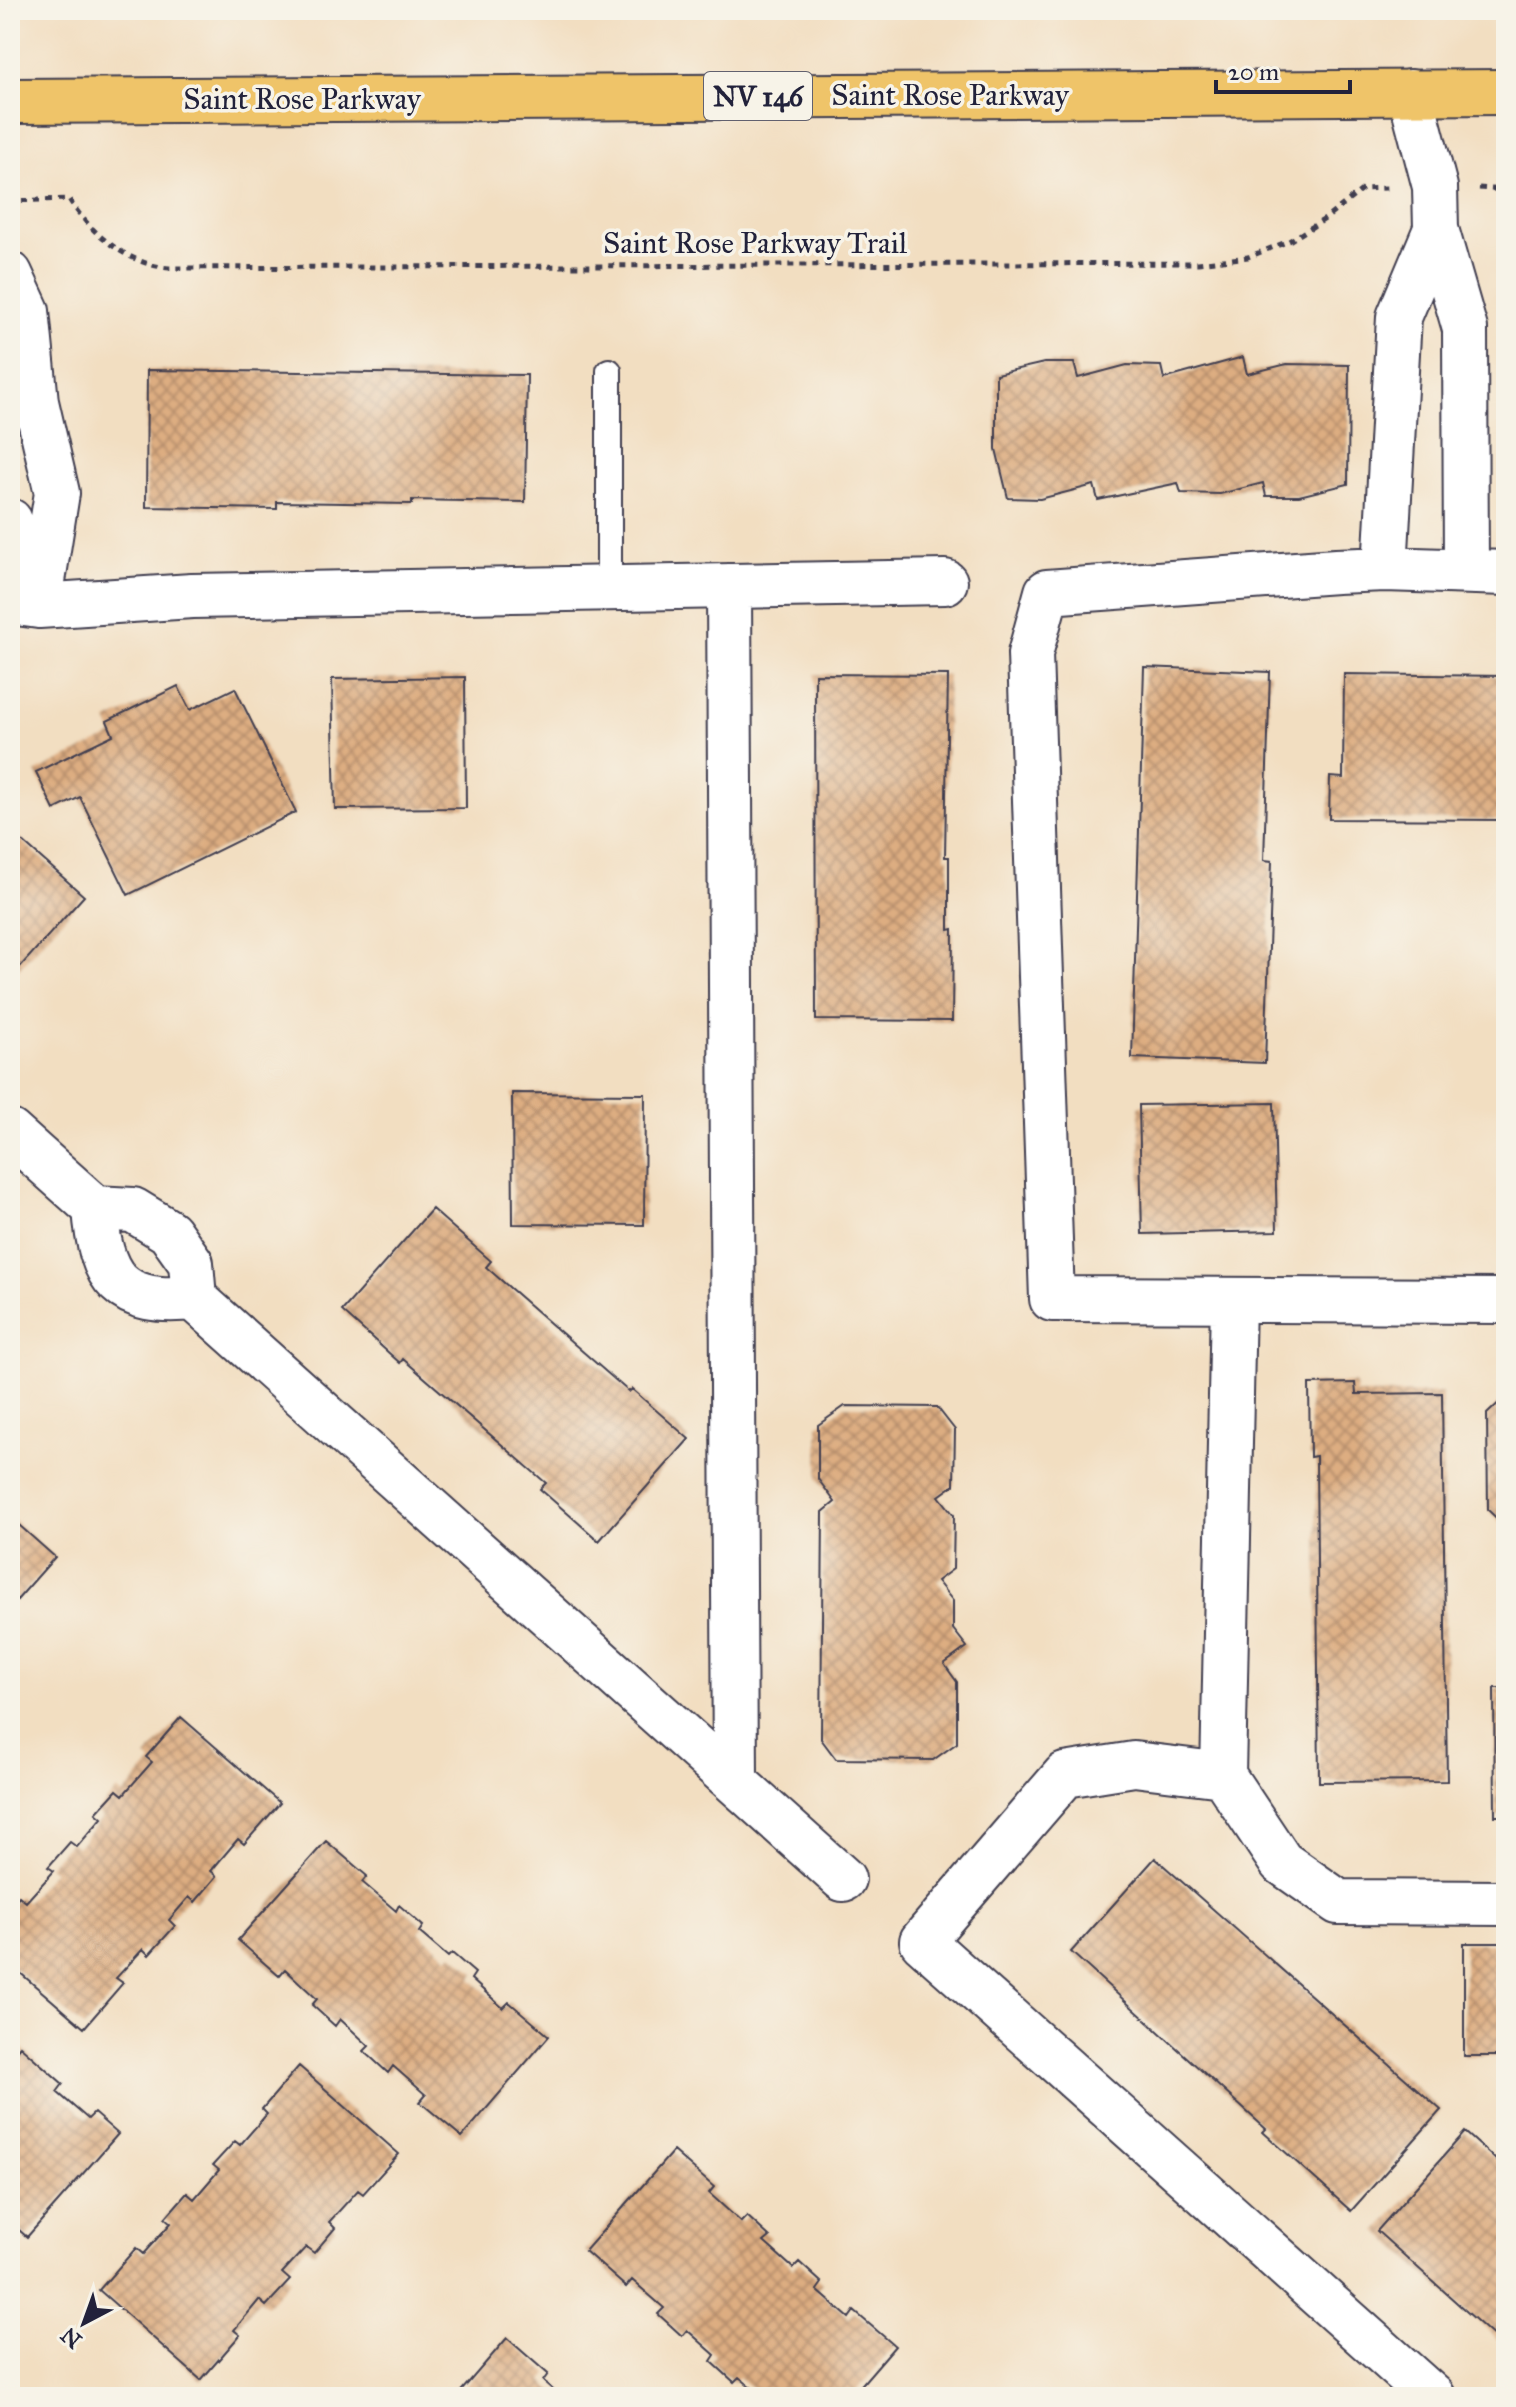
<svg xmlns="http://www.w3.org/2000/svg" width="1516" height="2407" viewBox="0 0 1516 2407" font-family="'IM FELL Great Primer',serif">
  <style>
    .building { fill: url(#building-cross-hatch) }
    .lines { fill: none; stroke-linecap: round; stroke-linejoin: round }
    .lane-casing { stroke: #413e4f; stroke-width: 28 }
    .street-casing { stroke: #413e4f; stroke-width: 48 }
    .highway-casing { stroke: #413e4f; stroke-width: 48 }
    .path { stroke: #413e4f; stroke-width: 5; stroke-dasharray: 6 6; stroke-linecap: butt }
    .lane { stroke: #fff; stroke-width: 24 }
    .street { stroke: #fff; stroke-width: 44 }
    .highway { stroke: #efc469; stroke-width: 44 }
    .labels { text-anchor: middle; dominant-baseline: central; stroke-width: 7; stroke-linejoin: round; paint-order: stroke }
    .shield { fill: #f7f3e8; stroke: #62616f; stroke-width: 2 }
    .shield-label { font-size: 28px; font-weight: bold; fill: #22223b }
    .street-label { font-size: 30px; fill: #22223b; stroke: #f7f3e8 }
  </style>
  <defs>
    <pattern id="building-cross-hatch" width="8" height="8" patternUnits="userSpaceOnUse" patternTransform="scale(2)"><rect width="8" height="8" fill="#ddad81"/><path d="M0 0l8 8M0 8l8-8" fill="none" stroke="#b38c6b"/></pattern>
  </defs>
  <rect width="100%" height="100%" fill="#f7f3e8"/>
  <filter id="ink" filterUnits="userSpaceOnUse"><feTurbulence type="fractalNoise" baseFrequency=".0125" numOctaves="2"/><feDisplacementMap in="SourceGraphic" scale="16" xChannelSelector="R" yChannelSelector="G"/><feConvolveMatrix kernelMatrix="1 2 1 2 8 2 1 2 1" color-interpolation-filters="sRGB"/></filter>
  <filter id="wash" filterUnits="userSpaceOnUse"><feTurbulence type="fractalNoise" baseFrequency=".006" numOctaves="4" result="noise"/><feDisplacementMap in="SourceGraphic" scale="32" xChannelSelector="R" yChannelSelector="G"/><feGaussianBlur stdDeviation="1.8" result="paint"/><feColorMatrix in="noise" values="0 0 0 0 0 0 0 0 0 0 0 0 0 0 0 0 0 1.4 0 .05"/><feComposite in="paint" operator="in"/></filter>
  <g filter="url(#wash)">
    <rect width="100%" height="100%" fill="#f2dec1"/>
    <g id="blocks">
      <!-- building -->
      <path class="building" d="M1243 357 1247 374 1287 364 1349 365 1348 484 1299 496H1266L1263 483 1220 494 1181 493 1178 483 1098 500 1094 485 1040 499 1008 498 996 449V374L1044 363H1074L1078 378 1127 365 1161 366 1164 379Z
        M147 370 527 375 525 502 412 500V504L277 502V509L146 507Z
        M1144 667 1270 672 1264 860 1272 861 1265 1063 1132 1058Z
        M815 674 948 675 945 857H949V930L953 929 952 1021 816 1020Z
        M1344 674 1506 676V820L1329 819 1330 777 1343 778Z
        M465 677 466 808 335 809 332 679Z
        M178 686 190 710 235 688 296 812 128 895 80 797 54 810 36 772 113 735 107 721Z
        M10 833 14 834 84 896 10 978Z
        M512 1093 645 1094 644 1225 513 1224Z
        M1274 1103 1277 1231 1142 1234 1139 1105Z
        M432 1209 491 1261 486 1267 629 1392 632 1389 689 1439 599 1541 540 1489 546 1483 403 1359 400 1363 342 1311Z
        M1355 1383 1356 1394 1442 1393 1447 1781 1319 1782 1316 1456 1310 1457 1309 1384Z
        M1506 1396V1527L1488 1510 1487 1414Z
        M845 1406 937 1407 955 1430 954 1485 939 1496 954 1515 953 1569 937 1581 953 1601V1629L967 1647 944 1664 957 1682V1743L933 1760 836 1759 821 1739 823 1512 835 1502 818 1479V1425Z
        M10 1517 55 1557 17 1600 10 1594Z
        M1494 1688H1506V1816H1495Z
        M181 1717 280 1803 244 1844 238 1839 211 1871 217 1876 195 1902 189 1897 169 1920 175 1926 149 1955 143 1949 116 1978 123 1983 84 2028 10 1964V1907L19 1896 26 1902 54 1871 48 1867 70 1842 77 1847 102 1818 96 1813 117 1790 123 1795 152 1762 146 1757Z
        M326 1841 367 1876 362 1882 396 1911 399 1905 423 1926 419 1932 448 1957 452 1953 475 1973 471 1979 503 2008 509 2002 549 2036 462 2137 420 2102 426 2095 393 2066 388 2073 364 2051 369 2046 340 2019 335 2026 312 2005 317 1999 285 1969 279 1976 238 1940Z
        M1155 1858 1441 2110 1351 2211 1263 2132 1266 2129 1071 1952Z
        M1464 1943H1506V2056H1464Z
        M20 2046 63 2084 57 2092 88 2119 94 2113 118 2134 27 2237 10 2222V2049L14 2053Z
        M299 2066 399 2154 363 2194 358 2190 329 2222 335 2228 314 2253 306 2247 282 2273 290 2280 266 2306 259 2300 234 2330 240 2335 201 2380 99 2290 136 2248 143 2254 171 2223 165 2218 187 2193 194 2199 219 2170 213 2165 235 2141 240 2145 267 2114 262 2109Z
        M1465 2132 1506 2169V2347L1377 2231Z
        M673 2151 714 2187 709 2193 741 2222 747 2216 770 2237 764 2242 793 2268 799 2262 822 2283 817 2290 849 2318 854 2311 895 2346 851 2397H763L739 2377 734 2382 711 2361 715 2355 687 2330 682 2336 658 2314 664 2308 632 2280 626 2287 585 2251Z
        M507 2338 548 2374 543 2381 561 2397H456Z"/>
    </g>
  </g>
  <g filter="url(#ink)">
    <use href="#blocks" fill-opacity="0" stroke="#413e4f" stroke-width="2"/>
    <g class="lines">
      <!-- lane casing -->
      <g class="lane-casing">
        <path id="lane" d="M609 589V371"/>
      </g>
      <!-- street casing -->
      <g class="street-casing">
        <path id="street" d="M1410 92 1435 187 1436 229 1465 329 1466 571
          M10 274 27 311 36 402 57 493 39 606
          M10 521 37 600
          M1385 569 1399 317 1436 229
          M1506 573 1385 569 1336 571 1047 592 1030 654 1052 1299 1506 1301
          M729 586 735 1782
          M10 602 39 606 192 596 945 582
          M10 1132 95 1208 133 1210 169 1232 191 1263 194 1298 843 1879
          M95 1208C100 1279 120 1306 194 1298
          M1223 1775 1233 1301
          M1433 2397 922 1941 1065 1775 1134 1764 1223 1775 1281 1862 1338 1902 1506 1903"/>
      </g>
      <!-- highway casing -->
      <g class="highway-casing">
        <path id="highway" d="M10 101 1506 92"/>
      </g>
      <!-- path -->
      <path class="path" d="M1479 188 1506 190
        M10 201 69 199C90 233 127 264 169 268L1198 263 1248 257 1289 241 1325 219 1363 189 1389 188"/>
      <!-- lane -->
      <use href="#lane" class="lane"/>
      <!-- street -->
      <use href="#street" class="street"/>
      <!-- highway -->
      <use href="#highway" class="highway"/>
    </g>
  </g>
  <g class="labels">
    <!-- shield labels -->
    <rect class="shield" x="704" y="72" width="108" height="48" rx="6"/>
    <g class="shield-label">
      <text x="758" y="96">NV 146</text>
    </g>
    <!-- street labels -->
    <g class="street-label">
      <text x="950" y="95">Saint Rose Parkway</text>
      <text x="302" y="99">Saint Rose Parkway</text>
      <text x="755" y="243">Saint Rose Parkway Trail</text>
    </g>
  </g>
  <!-- margin -->
  <rect width="1516" height="2407" fill="none" stroke="#f7f3e8" stroke-width="40"/>
  <!-- north arrow -->
  <g transform="translate(84 2323) rotate(221)" stroke="#f7f3e8" stroke-width="6" paint-order="stroke">
  <path d="M0-6L14 30L0 20L-14 30Z" fill="#22223b"/>
  <text y="-12" font-size="22" font-weight="bold" text-anchor="middle" fill="#22223b">N</text>
  </g>
  <!-- scale -->
  <path d="M1216 80v12h134v-12" fill="none" stroke="#22223b" stroke-width="4"/>
  <text x="1228" y="80" font-size="24" fill="#22223b" stroke="#f7f3e8" stroke-width="6" paint-order="stroke">20 m</text>
</svg>
